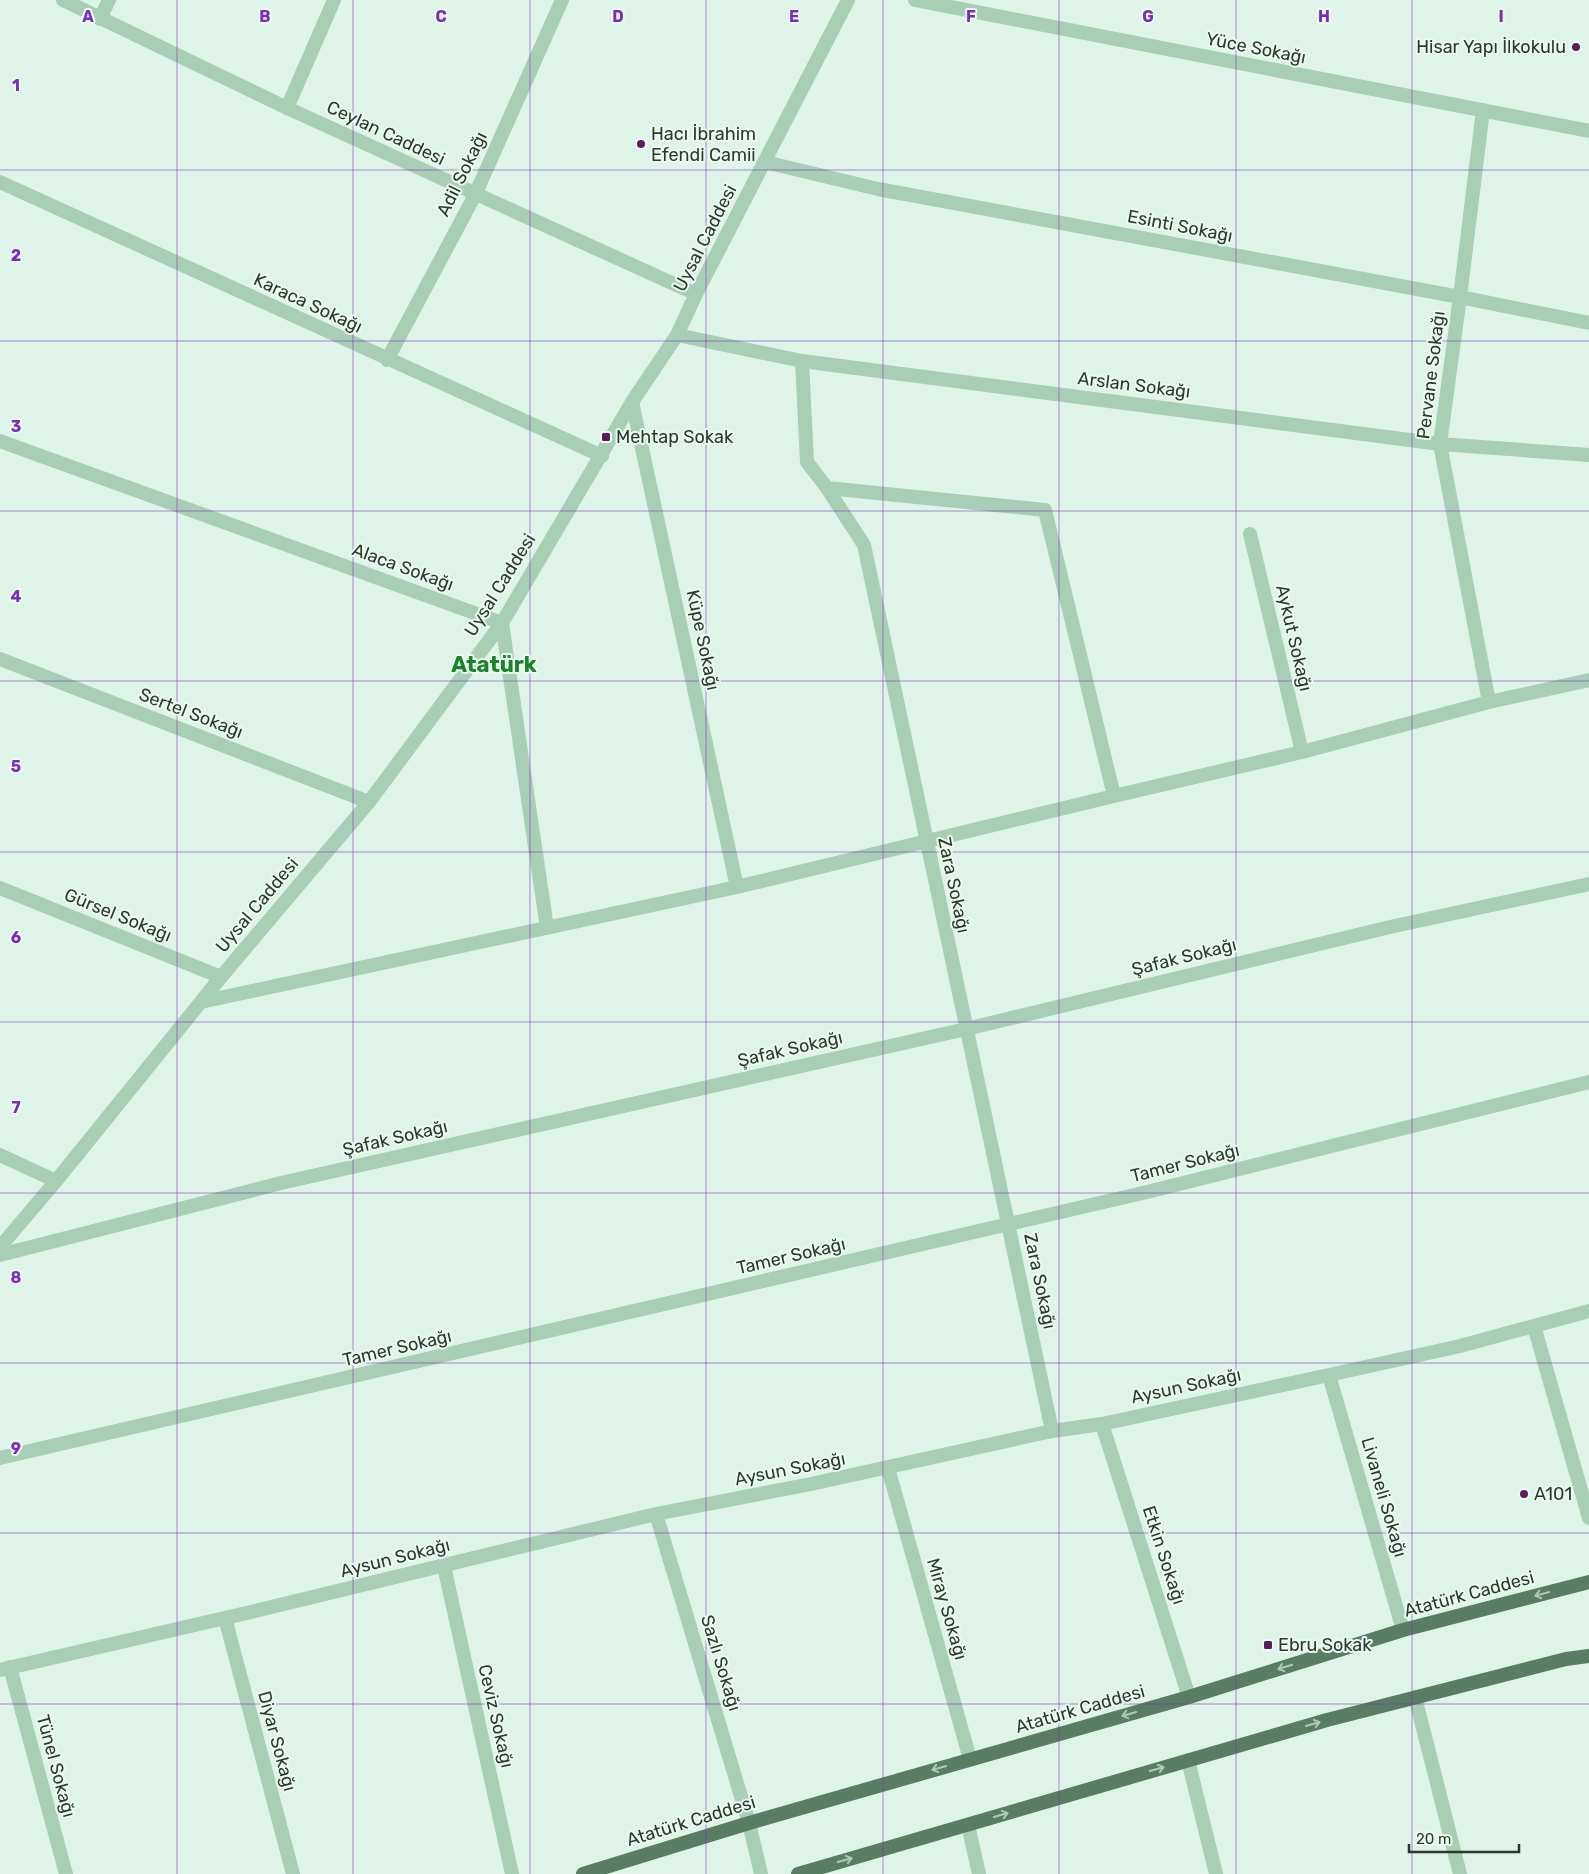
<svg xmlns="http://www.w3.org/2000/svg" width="1589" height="1874" viewBox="0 0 1589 1874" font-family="Rubik,sans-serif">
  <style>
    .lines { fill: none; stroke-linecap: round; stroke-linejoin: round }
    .minor { stroke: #a8ceb6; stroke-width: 14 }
    .tertiary { stroke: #a8ceb6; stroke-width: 14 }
    .primary { stroke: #597d62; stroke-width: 14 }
    .oneway { stroke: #b1c9b8 }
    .grid { fill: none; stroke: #7b2cbf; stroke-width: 1; stroke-opacity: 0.55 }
    .poi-dot { fill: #5d1b5f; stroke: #ebfbf2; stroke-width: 2 }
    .labels { text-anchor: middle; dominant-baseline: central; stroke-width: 4; stroke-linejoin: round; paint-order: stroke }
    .poi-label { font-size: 18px; fill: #293a2d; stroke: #ebfbf2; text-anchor: start }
    .street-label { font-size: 18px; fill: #293a2d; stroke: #ebfbf2 }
    .district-label { font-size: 22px; font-weight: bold; fill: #1b8329; stroke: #ebfbf2 }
    .grid-label { font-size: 16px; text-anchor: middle; font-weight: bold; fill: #7b2cbf; stroke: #ebfbf2; stroke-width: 4; stroke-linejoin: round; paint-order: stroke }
  </style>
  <rect width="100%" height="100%" fill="#def4e8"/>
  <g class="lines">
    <!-- minor -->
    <path class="minor" d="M915 0 1589 131
      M100 19 109 0
      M287 108 334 0
      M1483 110 1460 297 1440 444 1489 702
      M765 162 878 189 1460 297 1589 323
      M0 182 602 456
      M677 335 802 361 1440 444 1589 455
      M387 360 475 195 562 0
      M802 361 807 462 827 488 864 545 1052 1431
      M632 402 737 887
      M0 441 502 623 547 928
      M827 488 1045 510 1114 796 1302 752 1489 702 1589 680
      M1250 534 1302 752
      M0 659 369 802
      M0 888 221 977
      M201 1002 737 887 1114 796
      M0 1155 56 1181
      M0 1255 281 1183 966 1029 1390 927 1589 884
      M1534 1326 1589 1518
      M1329 1375 1403 1630
      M1102 1424 1189 1697
      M0 1458 1147 1192 1589 1082
      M888 1468 970 1759
      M656 1514 749 1823
      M444 1566 512 1874
      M225 1618 293 1874
      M10 1667 66 1874
      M0 1670 255 1611 656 1514 811 1484 1052 1431 1102 1424 1329 1375 1460 1346 1589 1311
      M1415 1697 1460 1874
      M1188 1760 1216 1874
      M968 1825 979 1874"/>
    <!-- tertiary -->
    <path class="tertiary" d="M63 0 287 108 696 294
      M0 1247 56 1181 221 977 369 802 502 623 632 402 677 335 696 294 848 0
      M749 1823 761 1874"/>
    <!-- primary -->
    <path class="primary" d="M583 1874 749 1823 1189 1697 1403 1630 1589 1582
      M798 1874 1327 1720 1566 1659 1589 1656"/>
  </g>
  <!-- one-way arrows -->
  <defs><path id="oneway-shaft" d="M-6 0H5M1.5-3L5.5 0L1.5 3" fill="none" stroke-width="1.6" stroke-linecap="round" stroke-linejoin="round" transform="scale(1.25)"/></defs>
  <g class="oneway">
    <use href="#oneway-shaft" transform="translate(1542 1594) rotate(165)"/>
    <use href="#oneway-shaft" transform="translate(1285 1667) rotate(163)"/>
    <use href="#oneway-shaft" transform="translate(1129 1714) rotate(164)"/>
    <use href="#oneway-shaft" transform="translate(1313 1724) rotate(-16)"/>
    <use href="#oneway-shaft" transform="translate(939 1768) rotate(164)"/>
    <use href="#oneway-shaft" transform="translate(1157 1769) rotate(-16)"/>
    <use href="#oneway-shaft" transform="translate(1001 1815) rotate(-16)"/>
    <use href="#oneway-shaft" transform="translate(845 1860) rotate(-16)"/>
  </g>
  <!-- grid -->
  <path class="grid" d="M177 0V1874M353 0V1874M530 0V1874M706 0V1874M883 0V1874M1059 0V1874M1236 0V1874M1412 0V1874M0 170H1589M0 341H1589M0 511H1589M0 681H1589M0 852H1589M0 1022H1589M0 1193H1589M0 1363H1589M0 1533H1589M0 1704H1589"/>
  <!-- markers -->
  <g class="poi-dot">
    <circle cx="1576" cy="47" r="5"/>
    <circle cx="641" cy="144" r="5"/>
    <rect x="601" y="432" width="10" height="10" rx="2.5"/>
    <circle cx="1524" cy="1494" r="5"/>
    <rect x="1263" y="1640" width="10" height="10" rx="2.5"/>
  </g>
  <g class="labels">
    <!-- poi labels -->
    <g class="poi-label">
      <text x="1566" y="47" text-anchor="end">Hisar Yapı İlkokulu</text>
      <text x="651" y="134">Hacı İbrahim<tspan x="651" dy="21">Efendi Camii</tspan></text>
      <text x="616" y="437">Mehtap Sokak</text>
      <text x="1534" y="1494">A101</text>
      <text x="1278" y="1645">Ebru Sokak</text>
    </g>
    <!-- street labels -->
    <g class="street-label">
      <text transform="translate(1256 48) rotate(11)">Yüce Sokağı</text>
      <text transform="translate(386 133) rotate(25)">Ceylan Caddesi</text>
      <text transform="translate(462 174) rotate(-64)">Adil Sokağı</text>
      <text transform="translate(1180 226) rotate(11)">Esinti Sokağı</text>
      <text transform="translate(705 238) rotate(-63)">Uysal Caddesi</text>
      <text transform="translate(308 303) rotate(25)">Karaca Sokağı</text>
      <text transform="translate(1431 375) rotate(-83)">Pervane Sokağı</text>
      <text transform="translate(1134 385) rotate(7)">Arslan Sokağı</text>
      <text transform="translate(403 567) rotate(20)">Alaca Sokağı</text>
      <text transform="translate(500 585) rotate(-58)">Uysal Caddesi</text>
      <text transform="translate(1294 638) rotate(77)">Aykut Sokağı</text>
      <text transform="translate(703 640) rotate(78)">Küpe Sokağı</text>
      <text transform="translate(191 713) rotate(21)">Sertel Sokağı</text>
      <text transform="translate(954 885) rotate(78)">Zara Sokağı</text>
      <text transform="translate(257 905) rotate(-50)">Uysal Caddesi</text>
      <text transform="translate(118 915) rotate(22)">Gürsel Sokağı</text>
      <text transform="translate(1184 957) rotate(-14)">Şafak Sokağı</text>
      <text transform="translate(790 1049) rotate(-13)">Şafak Sokağı</text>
      <text transform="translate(395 1138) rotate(-13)">Şafak Sokağı</text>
      <text transform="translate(1185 1163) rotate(-14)">Tamer Sokağı</text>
      <text transform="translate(791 1256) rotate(-13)">Tamer Sokağı</text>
      <text transform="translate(1040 1281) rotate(78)">Zara Sokağı</text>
      <text transform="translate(397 1348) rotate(-13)">Tamer Sokağı</text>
      <text transform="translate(1186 1386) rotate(-12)">Aysun Sokağı</text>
      <text transform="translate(790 1469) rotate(-11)">Aysun Sokağı</text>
      <text transform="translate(1384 1497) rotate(74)">Livaneli Sokağı</text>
      <text transform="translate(1164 1555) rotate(72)">Etkin Sokağı</text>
      <text transform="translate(395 1558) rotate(-14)">Aysun Sokağı</text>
      <text transform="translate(1469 1594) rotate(-15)">Atatürk Caddesi</text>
      <text transform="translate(947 1609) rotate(74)">Miray Sokağı</text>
      <text transform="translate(721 1663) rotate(73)">Sazlı Sokağı</text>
      <text transform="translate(1080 1709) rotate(-16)">Atatürk Caddesi</text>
      <text transform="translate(496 1716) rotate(77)">Ceviz Sokağı</text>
      <text transform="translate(277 1741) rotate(75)">Diyar Sokağı</text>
      <text transform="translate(56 1766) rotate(75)">Tünel Sokağı</text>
      <text transform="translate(691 1821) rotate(-17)">Atatürk Caddesi</text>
    </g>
    <!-- district labels -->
    <g class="district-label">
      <text x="494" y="664">Atatürk</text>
    </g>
  </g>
  <g class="grid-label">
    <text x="88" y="22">A</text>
    <text x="265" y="22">B</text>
    <text x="441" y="22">C</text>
    <text x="618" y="22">D</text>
    <text x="794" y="22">E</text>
    <text x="971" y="22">F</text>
    <text x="1148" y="22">G</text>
    <text x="1324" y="22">H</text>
    <text x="1501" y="22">I</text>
    <text x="16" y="91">1</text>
    <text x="16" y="261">2</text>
    <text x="16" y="432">3</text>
    <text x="16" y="602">4</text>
    <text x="16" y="772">5</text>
    <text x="16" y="943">6</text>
    <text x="16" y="1113">7</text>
    <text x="16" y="1283">8</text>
    <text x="16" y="1454">9</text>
  </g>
  <!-- scale -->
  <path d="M1409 1844v8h110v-8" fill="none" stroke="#293a2d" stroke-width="2.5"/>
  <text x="1416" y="1844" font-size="15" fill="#293a2d" stroke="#ebfbf2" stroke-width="4" paint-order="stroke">20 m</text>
</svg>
